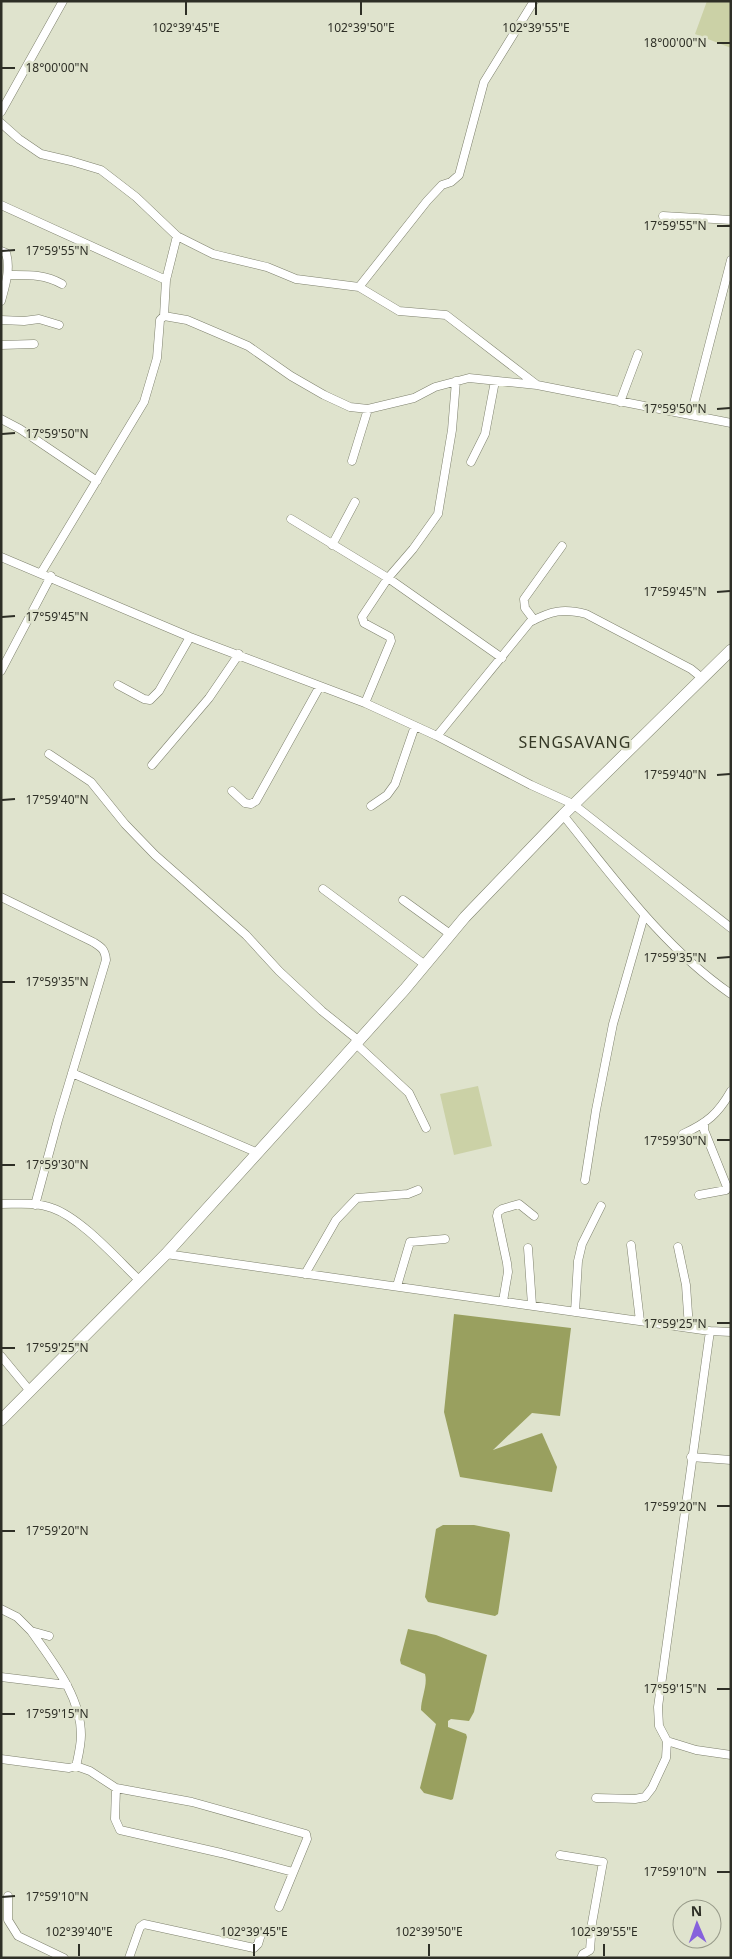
<svg xmlns="http://www.w3.org/2000/svg" width="732" height="1959" viewBox="0 0 732 1959" font-family="'Noto Sans',sans-serif">
  <style>
    .green { fill: #cbd1a6 }
    .water { fill: #99a05f }
    .lines { fill: none; stroke-linecap: round; stroke-linejoin: round }
    .street-casing { stroke: #7e816d; stroke-width: 9 }
    .secondary-casing { stroke: #7e816d; stroke-width: 12 }
    .street { stroke: #fff; stroke-width: 8 }
    .secondary { stroke: #fff; stroke-width: 11 }
    .ticks { fill: none; stroke: #2e2f26; stroke-width: 2 }
    .labels { text-anchor: middle; dominant-baseline: central; stroke-width: 5; stroke-linejoin: round; paint-order: stroke }
    .quarter-label { font-size: 16px; letter-spacing: 1px; fill: #353826; stroke: #dfe3cd }
    .ticks-label { font-size: 12px; text-anchor: middle; fill: #2e2f26; stroke: #dfe3cd; stroke-width: 5; stroke-linejoin: round; paint-order: stroke }
  </style>
  <rect width="100%" height="100%" fill="#dfe3cd"/>
  <!-- green -->
  <path class="green" d="M707 1H731V48L695 34Z
    M478 1086 492 1146 454 1155 440 1094Z"/>
  <!-- water -->
  <path class="water" d="M454 1314 571 1328 560 1416 532 1413 493 1450 542 1433 557 1467 552 1492 460 1477 444 1412Z
    M443 1525H474L509 1532 510 1535 498 1614 495 1616 428 1602 425 1597 436 1529Z
    M408 1629 436 1635 487 1655 474 1712 469 1721 451 1719 448 1721V1727L466 1734 467 1737 453 1799 451 1800 424 1793 420 1788 436 1724 421 1710C421 1698 428 1685 425 1674L401 1664 400 1660Z"/>
  <g class="lines">
    <!-- street casing -->
    <g class="street-casing">
      <path id="street" d="M1 112 63 1
        M1 123 19 139 41 154 71 161 101 170 136 197 177 236 213 254 267 267 296 279 359 287 399 311 446 315 537 385
        M1 205 166 280
        M663 216 731 220
        M1 251 6 253C11 269 5 286 1 301
        M8 275C28 275 44 274 62 284
        M359 287 427 201 442 185 451 182 459 175 484 82 534 1
        M164 316 187 320 248 346 291 376 324 395 350 407 368 409 414 398 435 387 469 378 537 385 731 423
        M1 320 24 321 39 319 59 325
        M1 345 34 344
        M620 402 638 354
        M691 415 731 260
        M1 419 20 429 97 481
        M352 461 368 409
        M471 462 485 434 495 381
        M291 519 388 578 502 658
        M332 545 355 502
        M1 557 190 637 365 703 437 736 531 785 573 804 731 928
        M41 573 144 402 157 358 160 320 164 316 166 280 177 236
        M534 620 525 608 524 599 562 546
        M1 671 51 576
        M118 685 144 699 150 700 159 691 190 637
        M365 703 391 641 390 637 364 623 362 617 388 578 413 549 438 514 452 430 456 381
        M437 736 530 622C551 611 563 608 586 614L691 669 702 678
        M49 754 91 782 125 824 155 855 246 935 279 971 322 1011 358 1040
        M152 765 209 698 239 654
        M232 791 245 803 251 804 256 801 320 686
        M371 806 387 795 395 784 415 726
        M563 815C614 878 663 947 731 994
        M323 889 424 964
        M1 897 93 942C101 947 105 949 106 960L58 1120 35 1205
        M403 900 450 934
        M355 1043 409 1093 426 1128
        M72 1073 258 1153
        M683 1134C707 1123 718 1114 731 1091
        M585 1180 596 1110 613 1024 644 916
        M699 1195 726 1190 727 1187 704 1130V1125
        M1 1204C18 1204 36 1202 52 1208 81 1218 116 1258 139 1280
        M631 1245 640 1321
        M678 1247 686 1285 689 1328
        M528 1248 532 1305
        M166 1254 710 1331 731 1332
        M305 1274 336 1220 357 1198 408 1194 418 1190
        M397 1286 410 1242 445 1239
        M503 1301 508 1272 507 1263 497 1216 498 1212 502 1209 519 1204 534 1216
        M575 1312 578 1261 582 1244 601 1206
        M710 1331 658 1707 659 1726 667 1741 696 1750 731 1755
        M1 1356 30 1391
        M691 1457 731 1460
        M1 1609 17 1617 31 1631 49 1636
        M1 1677 67 1685
        M1 1759 69 1768 76 1766 77 1762C79 1753 81 1744 81 1735 81 1696 52 1661 31 1631
        M76 1766 90 1771 116 1788 192 1802 306 1834 307 1839 279 1907
        M116 1788 115 1819 120 1830 221 1853 293 1872
        M596 1798 635 1799 645 1797 652 1788 666 1758 667 1741
        M560 1855 603 1862 592 1923 590 1950 583 1954 581 1958
        M8 1896V1920L18 1936 64 1958
        M129 1958 140 1927 144 1924 254 1948 258 1944 262 1931"/>
    </g>
    <!-- secondary casing -->
    <g class="secondary-casing">
      <path id="secondary" d="M1 1420 166 1254 309 1096 405 989 465 917 563 815 731 650"/>
    </g>
    <!-- street -->
    <use href="#street" class="street"/>
    <!-- secondary -->
    <use href="#secondary" class="secondary"/>
  </g>
  <!-- ticks -->
  <path class="ticks" d="M186 2V15M361 2V15M536 2V15M717 43H730M2 68H15M717 226H730M2 251 15 250M717 409 730 408M2 434 15 433M717 592 730 591M2 617 15 616M717 775 730 774M2 800 15 799M717 958 730 957M2 982H15M717 1140H730M2 1165H15M717 1323H730M2 1348H15M717 1506H730M2 1531H15M717 1689H730M2 1714H15M717 1872H730M2 1897 15 1896M79 1944V1956M254 1944V1956M429 1944V1956M604 1944V1956"/>
  <g class="labels">
    <!-- quarter labels -->
    <g class="quarter-label">
      <text x="575" y="742">SENGSAVANG</text>
    </g>
  </g>
  <g class="ticks-label">
    <text x="186" y="32">102°39'45"E</text>
    <text x="361" y="32">102°39'50"E</text>
    <text x="536" y="32">102°39'55"E</text>
    <text x="675" y="47">18°00'00"N</text>
    <text x="57" y="72">18°00'00"N</text>
    <text x="675" y="230">17°59'55"N</text>
    <text x="57" y="255">17°59'55"N</text>
    <text x="675" y="413">17°59'50"N</text>
    <text x="57" y="438">17°59'50"N</text>
    <text x="675" y="596">17°59'45"N</text>
    <text x="57" y="621">17°59'45"N</text>
    <text x="675" y="779">17°59'40"N</text>
    <text x="57" y="804">17°59'40"N</text>
    <text x="675" y="962">17°59'35"N</text>
    <text x="57" y="986">17°59'35"N</text>
    <text x="675" y="1145">17°59'30"N</text>
    <text x="57" y="1169">17°59'30"N</text>
    <text x="675" y="1328">17°59'25"N</text>
    <text x="57" y="1352">17°59'25"N</text>
    <text x="675" y="1511">17°59'20"N</text>
    <text x="57" y="1535">17°59'20"N</text>
    <text x="675" y="1693">17°59'15"N</text>
    <text x="57" y="1718">17°59'15"N</text>
    <text x="675" y="1876">17°59'10"N</text>
    <text x="57" y="1901">17°59'10"N</text>
    <text x="79" y="1936">102°39'40"E</text>
    <text x="254" y="1936">102°39'45"E</text>
    <text x="429" y="1936">102°39'50"E</text>
    <text x="604" y="1936">102°39'55"E</text>
  </g>
  <!-- border -->
  <rect width="732" height="1959" fill="none" stroke="#2e2f26" stroke-width="5"/>
  <!-- north arrow -->
  <g transform="translate(697 1924) rotate(358)"><circle r="24" fill="#dfe3cd" stroke="#989b8a"/>
  <path d="M0-4L9 19L0 12L-9 19Z" fill="#8661dc"/>
  <text y="-8" font-size="14" font-weight="bold" text-anchor="middle" fill="#2e2f26">N</text>
  </g>
</svg>
